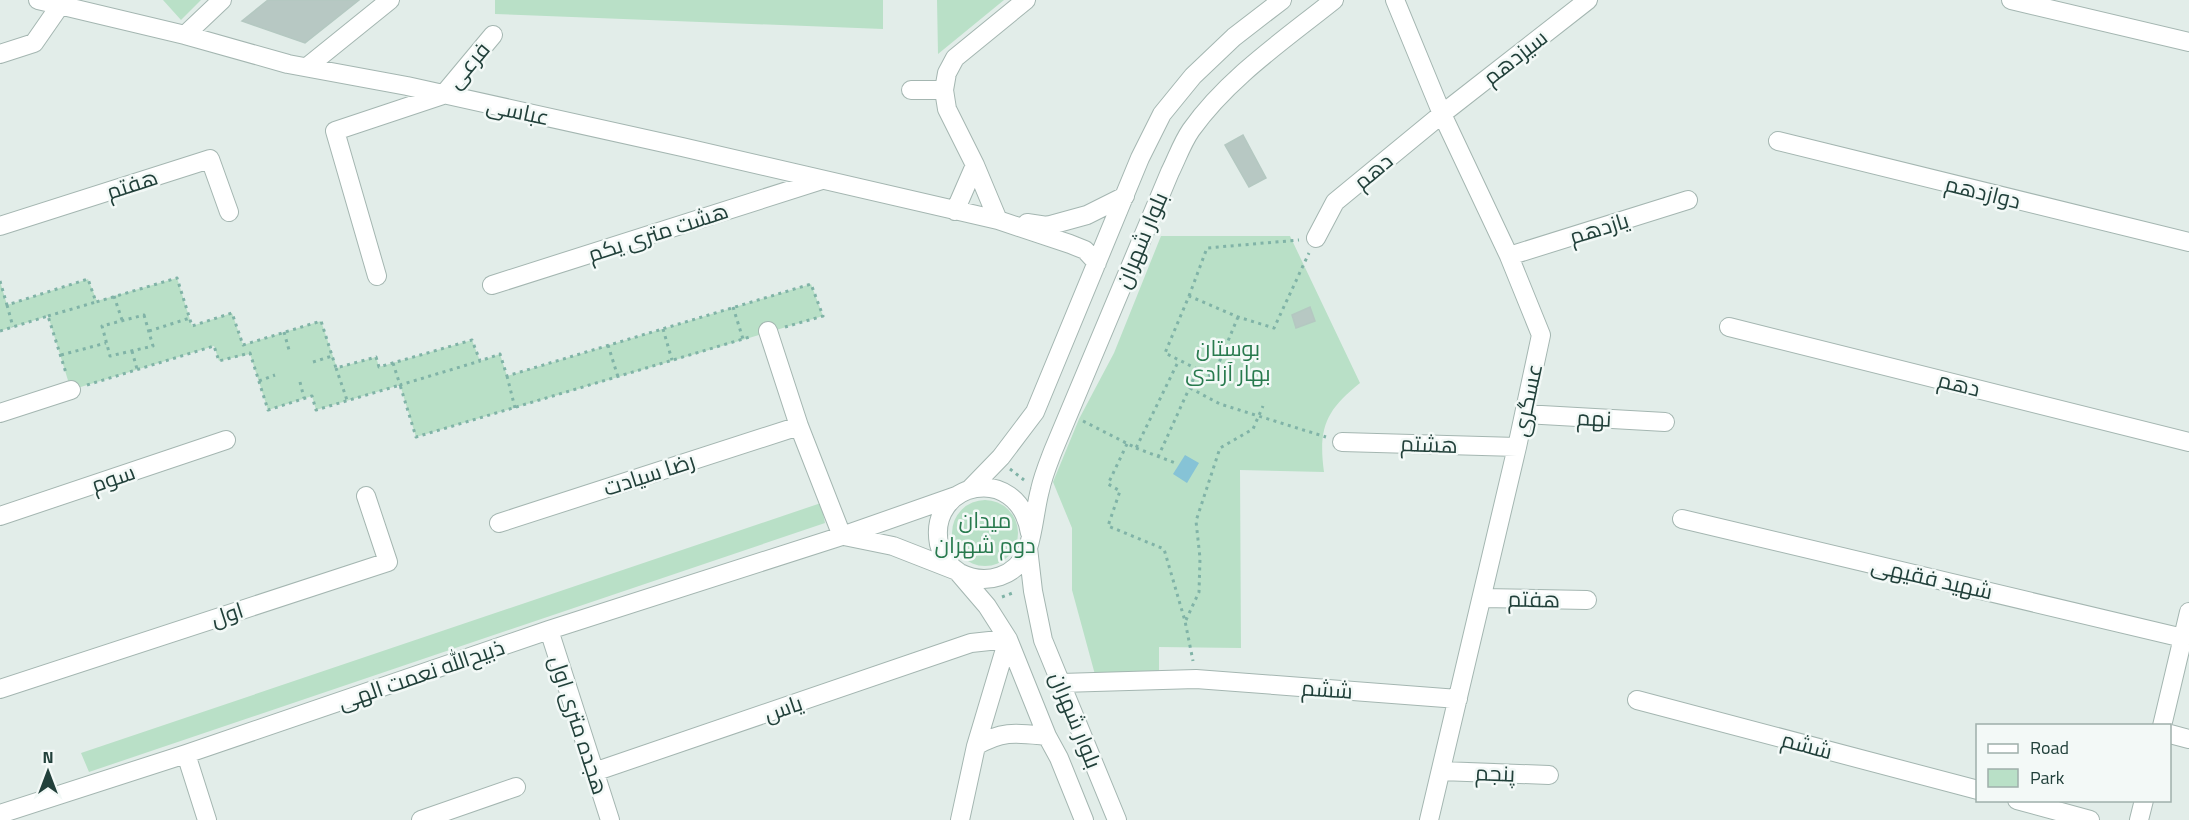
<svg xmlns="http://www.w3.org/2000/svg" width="2189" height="820" viewBox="0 0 2189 820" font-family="'Titillium Web',Cairo,sans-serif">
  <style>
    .green { fill: #b9e0c7 }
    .water { fill: #86c3d6 }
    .building { fill: #b7c8c3; stroke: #b4c8c1; stroke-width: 1.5 }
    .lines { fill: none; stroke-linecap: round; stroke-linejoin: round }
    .minor-casing { stroke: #a4b6b1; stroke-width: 20 }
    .path { stroke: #80b3a7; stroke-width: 3; stroke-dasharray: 3 4.5; stroke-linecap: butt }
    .minor { stroke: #fff; stroke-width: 18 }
    .labels { text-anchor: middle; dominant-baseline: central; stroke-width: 5; stroke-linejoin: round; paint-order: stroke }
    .street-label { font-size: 22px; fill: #21403a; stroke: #f3f9f7 }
    .park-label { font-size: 22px; fill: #287a4e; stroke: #f3f9f7 }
  </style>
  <rect width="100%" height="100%" fill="#e2ede9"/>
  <!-- green -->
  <path class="green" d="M163 0H201L181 20Z
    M495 0H883V29L495 14Z
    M937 0H1004L938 54Z
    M1161 236H1290L1360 383C1326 410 1318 428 1324 472L1240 470 1241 648 1159 647V683L1097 682 1072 590V528L1053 482 1079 419 1114 353Z
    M177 278 192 326 232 313 243 345 321 321 337 368 376 357 379 367 472 340 480 361 500 354 507 376 811 284 823 316 416 437 400 385 316 410 312 396 268 410 250 354 219 361 214 346 71 390 48 316 0 331V281L7 305 88 279 97 301Z
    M952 533a33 33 0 1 1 66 0a33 33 0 1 1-66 0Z
    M821 503 825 523 89 772 81 753Z"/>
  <!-- water -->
  <path class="water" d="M1185 455 1199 463 1187 483 1173 474Z"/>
  <!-- building -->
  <path class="building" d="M268 0H359L305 43 242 21Z
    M1243 135 1266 178 1249 187 1225 145Z
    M1310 307 1315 321 1296 328 1292 315Z"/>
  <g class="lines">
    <!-- minor casing -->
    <g class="minor-casing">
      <path id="minor" d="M38 0 185 35 288 64 407 86 682 147 998 220 1070 244 1085 250 1097 263
        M1395 0 1442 114 1509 256 1541 335 1517 447 1429 820
        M2011 0 2189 42
        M185 35 222 0
        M0 54 34 43 59 7
        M307 67 390 0
        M911 90H944
        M1778 141 2189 242
        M955 211 975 165
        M998 220 975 165 947 109 944 90 947 73 955 58 1026 0
        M1027 223 1047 226 1087 215 1125 196
        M0 226 210 159 229 212
        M1316 238 1335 202 1442 114 1588 0
        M1509 256 1688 200
        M377 276 335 131 443 95 493 35
        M492 285 822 180
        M1729 327 2189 442
        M768 331 799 426 842 536
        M0 413 71 390
        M1524 414 1665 422
        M1342 442 1517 447
        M969 490 1001 457 1035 412 1140 158 1162 114 1193 76 1234 37 1282 0
        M0 516 226 440
        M1682 519 2183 638
        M499 523 799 426
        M1030 533C1018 461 927 482 939 544 942 556 950 567 960 573 986 586 1018 577 1028 548 1034 529 1035 509 1040 490 1043 476 1048 464 1053 451L1170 172C1177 158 1182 143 1191 130 1228 78 1284 40 1334 0
        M844 536 893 546 957 571 987 606 1008 639 1047 736 1059 758 1084 820
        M1028 548 1033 591 1043 640 1117 820
        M1482 598 1587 600
        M549 630 610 820
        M1061 683 1196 679 1458 699
        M0 689 388 562 366 496
        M1637 700 1978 790
        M2162 726 2189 612
        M2170 734 2189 739
        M976 746C1003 730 1017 733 1047 736
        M186 754 207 820
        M1441 771 1549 775
        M594 772 971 643 1008 639 976 746 960 820
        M2017 800 2090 820
        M0 814 186 754 549 630 842 536 956 496
        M421 820 516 787
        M2139 820 2144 800"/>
    </g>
    <!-- path -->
    <path class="path" d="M0 281 7 305 88 279 96 302 177 278 192 326 232 313 243 345 321 321 336 368 376 357 379 367 472 340 480 361 500 354 507 376 811 284 823 316 785 327
      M114 296 122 320
      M1189 296 1207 248 1299 240
      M7 305 13 327
      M733 307 743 339
      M144 315 153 346 110 356 102 326Z
      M48 316 96 302
      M1238 317 1213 377 1165 353 1189 296 1238 317 1274 328 1309 253
      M663 329 672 360
      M0 331 48 316 66 373
      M149 331 190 318
      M284 332 289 350
      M608 345 618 377
      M132 351 137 369
      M61 355 106 343
      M313 362 332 356
      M393 363 400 385 480 361
      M336 368 347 400
      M507 376 515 408
      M259 381 275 375
      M300 382 304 398
      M87 385 214 346 219 361 250 353 268 410 312 396 316 410 400 385 416 437 753 336
      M1190 388 1220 404 1326 437
      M1083 421 1136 448 1179 360
      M1127 444 1108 484 1120 491 1108 526 1164 549 1185 621 1193 661
      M1136 448 1178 464
      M1158 457 1198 369
      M1010 469 1024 480
      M1002 597 1015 592
      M1186 620 1199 592 1200 558 1196 521 1220 448 1253 429 1263 406"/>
    <!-- minor -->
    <use href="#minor" class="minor"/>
  </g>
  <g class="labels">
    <!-- street labels -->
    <g class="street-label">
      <text transform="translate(1515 57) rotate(-38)">سیزدهم</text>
      <text transform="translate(468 65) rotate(-50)">فرعی</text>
      <text transform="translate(518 111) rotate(12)">عباسی</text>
      <text transform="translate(1373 171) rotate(-40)">دهم</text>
      <text transform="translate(132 184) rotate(-18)">هفتم</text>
      <text transform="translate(1983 192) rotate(14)">دوازدهم</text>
      <text transform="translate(1599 228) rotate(-17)">یازدهم</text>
      <text transform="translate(658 232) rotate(-18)">هشت متری یکم</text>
      <text transform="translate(1141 240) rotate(-67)">بلوار شهران</text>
      <text transform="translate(1959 384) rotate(14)">دهم</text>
      <text transform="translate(1527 400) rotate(-78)">عسگری</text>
      <text transform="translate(1594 418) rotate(3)">نهم</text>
      <text transform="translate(1429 444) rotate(2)">هشتم</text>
      <text transform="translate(649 474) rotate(-18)">رضا سیادت</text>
      <text transform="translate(113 478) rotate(-19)">سوم</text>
      <text transform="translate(1932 578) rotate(13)">شهید فقیهی</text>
      <text transform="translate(1534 599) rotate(1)">هفتم</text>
      <text transform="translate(227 614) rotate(-18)">اول</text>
      <text transform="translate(421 674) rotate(-19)">ذبیح‌الله نعمت الهی</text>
      <text transform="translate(1327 689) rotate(4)">ششم</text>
      <text transform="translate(783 708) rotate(-19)">یاس</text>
      <text transform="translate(1076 720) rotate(68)">بلوار شهران</text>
      <text transform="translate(579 725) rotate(72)">هجده متری اول</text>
      <text transform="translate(1807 745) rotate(15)">ششم</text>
      <text transform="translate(1495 773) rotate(2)">پنجم</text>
    </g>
    <!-- park labels -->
    <g class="park-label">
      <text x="1228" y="348">بوستان<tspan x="1228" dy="25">بهار آزادی</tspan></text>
      <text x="985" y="520">میدان<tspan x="985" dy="25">دوم شهران</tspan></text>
    </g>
  </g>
  <!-- legend -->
  <rect x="1976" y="724" width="195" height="78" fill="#f3f9f7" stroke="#9fafab" stroke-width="1.5"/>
  <rect x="1988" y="744" width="30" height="9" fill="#ffffff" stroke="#9fafab" stroke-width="1.5"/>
  <text x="2030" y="754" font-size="18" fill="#21403a">Road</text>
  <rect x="1988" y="769" width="30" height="18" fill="#b9e0c7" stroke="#9fafab" stroke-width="1.5"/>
  <text x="2030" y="784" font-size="18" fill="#21403a">Park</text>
  <!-- north arrow -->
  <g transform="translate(48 772)" stroke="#f3f9f7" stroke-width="4.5" paint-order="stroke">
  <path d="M0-4.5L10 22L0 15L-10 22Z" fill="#21403a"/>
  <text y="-9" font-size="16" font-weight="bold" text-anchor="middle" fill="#21403a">N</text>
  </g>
</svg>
